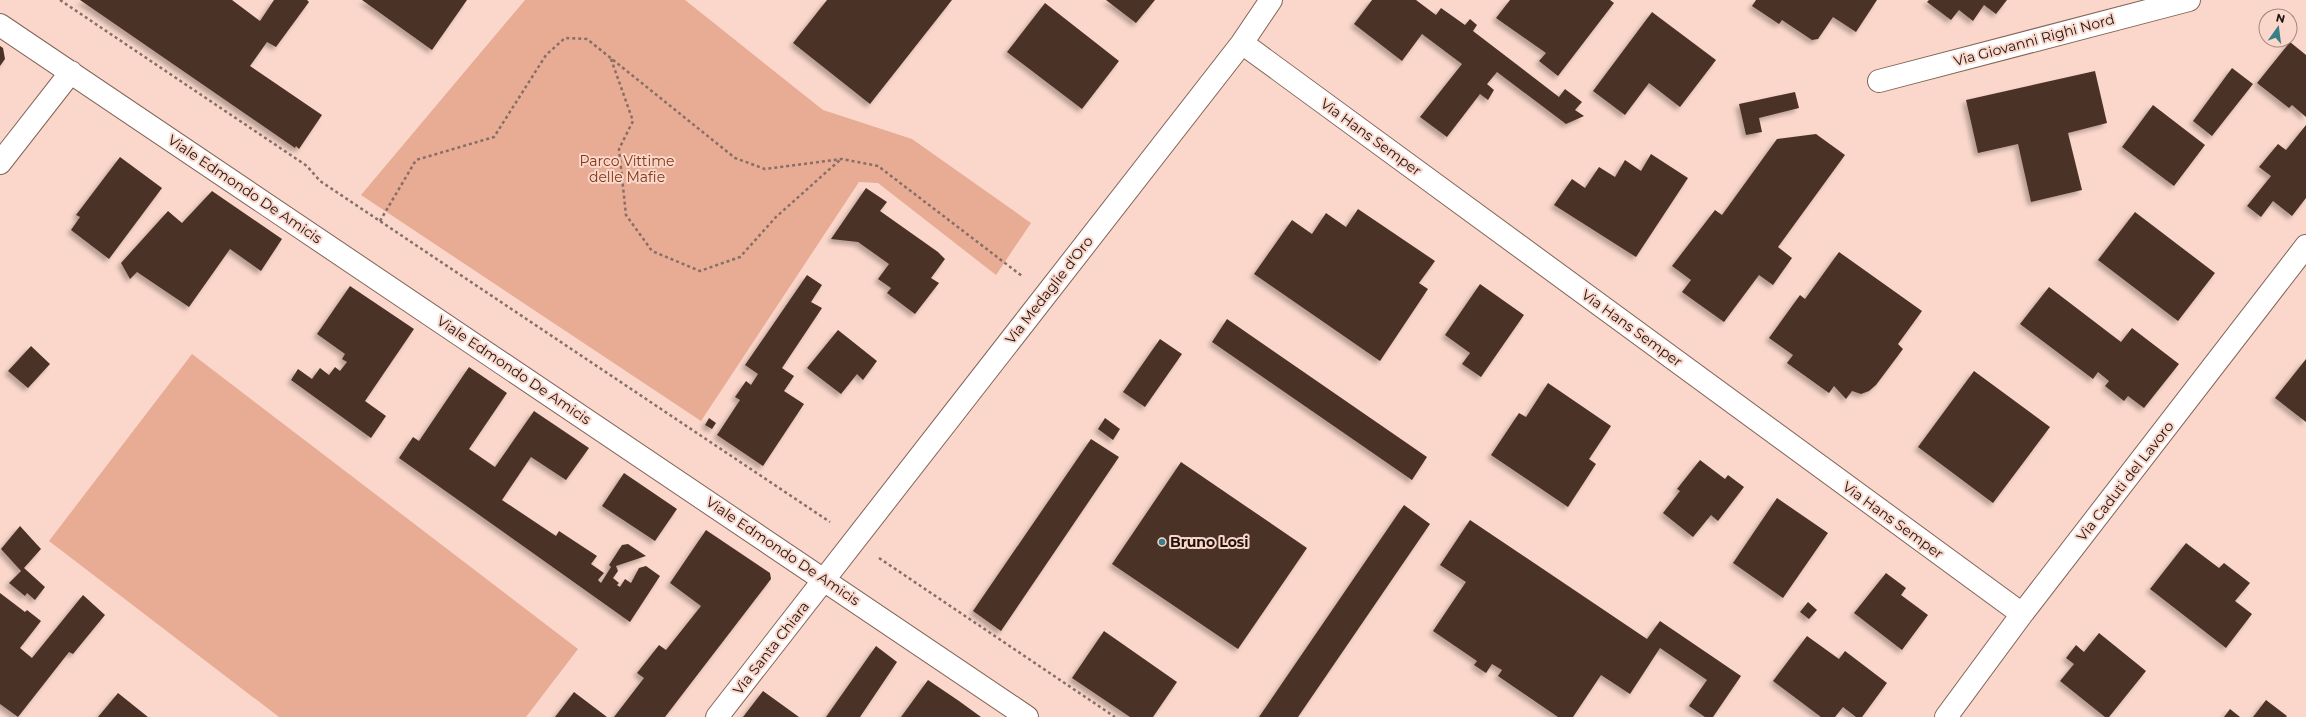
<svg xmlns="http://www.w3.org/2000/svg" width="2306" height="717" viewBox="0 0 2306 717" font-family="Montserrat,sans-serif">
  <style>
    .green { fill: #e8ab93 }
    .building { fill: #4c3227; filter: url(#shadow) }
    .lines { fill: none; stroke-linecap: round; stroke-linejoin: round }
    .minor-casing { stroke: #826458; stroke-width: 24 }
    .path { stroke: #856f66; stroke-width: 2.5; stroke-dasharray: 3 3; stroke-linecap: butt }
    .minor { stroke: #fff; stroke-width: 22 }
    .poi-dot { fill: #378086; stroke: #fad7ca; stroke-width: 1.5 }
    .labels { text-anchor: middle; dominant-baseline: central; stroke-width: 4; stroke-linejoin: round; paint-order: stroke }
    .street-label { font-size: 14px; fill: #1e130e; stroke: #fad7ca }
    .park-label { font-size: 14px; fill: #803715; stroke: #fad7ca }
    .poi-label { font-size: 14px; font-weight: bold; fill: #1e130e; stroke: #fad7ca; text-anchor: start }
  </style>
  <defs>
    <filter id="shadow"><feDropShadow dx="-3.5" dy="3.5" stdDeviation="2" flood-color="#0004"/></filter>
  </defs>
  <rect width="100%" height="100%" fill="#fad7ca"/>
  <!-- green -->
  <path class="green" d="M525 0H685L823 110 912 139 1031 223 996 275 878 183 859 182 701 421 361 195Z
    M192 354 578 649 526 717H279L49 541Z"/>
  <!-- building -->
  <path class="building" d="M80 0H232L260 21 274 0H307L309 2 276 47 267 42 250 66 322 115 299 149 296 146 295 148Z
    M362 0H467L432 50Z
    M827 0H952L870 104 793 43Z
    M1106 0H1155L1136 23Z
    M1372 0H1416L1436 15 1441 8 1465 25 1470 19 1477 25 1473 31 1559 97 1565 89 1582 102 1575 110 1584 116 1566 124 1497 72 1487 84 1494 90 1488 100 1480 94 1447 137 1420 117 1462 64 1422 34 1402 61 1354 24Z
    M1510 0H1610L1614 3 1558 76 1539 61 1546 53 1496 18Z
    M1756 0H1877L1856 32 1833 17 1818 39 1812 40 1782 20 1779 24 1752 6Z
    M1929 0H2007L1996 14 1984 5 1973 21 1959 10 1951 20 1927 2Z
    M1045 3 1119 61 1082 109 1007 52Z
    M1652 12 1716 60 1680 107 1649 83 1625 115 1593 91Z
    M2290 42 2306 55V117L2292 105 2289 108 2257 83Z
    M0 46 3 48 5 59 0 66Z
    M2232 68 2253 84 2212 136 2193 121Z
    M2095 71 2107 123 2068 133 2082 190 2031 202 2018 144 1978 153 1966 100Z
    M1795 92 1799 108 1759 118 1762 132 1746 135 1739 104Z
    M2153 105 2205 145 2174 186 2122 147Z
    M2306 125V198L2292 216 2273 201 2261 217 2247 206 2271 176 2259 167 2278 144 2286 150Z
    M1816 134 1845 155 1778 247 1792 258 1773 285 1759 275 1724 322 1682 292 1691 280 1672 266 1715 210 1722 215 1777 139Z
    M1651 154 1688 178 1636 257 1554 205 1572 179 1585 188 1599 167 1615 177 1625 160 1641 171Z
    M120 157 162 188 109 259 71 230 80 217 76 215Z
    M866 188 887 202 880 211 938 252 945 259 931 278 939 283 915 314 887 293 891 288 878 279 889 264 858 242 831 239Z
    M212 191 282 239 261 271 230 249 189 307 137 272 130 279 121 263 168 211 182 223Z
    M1358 209 1435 261 1419 283 1428 289 1380 361 1254 274 1292 220 1312 234 1326 213 1346 227Z
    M2135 212 2215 273 2178 321 2098 260Z
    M1839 252 1922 311 1898 344 1903 349 1876 385 1869 391 1861 394 1852 391 1846 399 1834 386 1829 393 1787 363 1793 355 1769 338 1800 295 1805 299Z
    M807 275 822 285 811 302 822 308 782 368 794 376 784 391 804 404 763 466 717 435 740 400 735 397 746 381 751 385 758 374 745 365Z
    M1480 284 1524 315 1481 377 1462 364 1470 353 1445 335Z
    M350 286 414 329 365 401 386 416 371 438 291 380 298 369 312 379 320 368 329 375 335 367 340 371 347 362 342 359 345 354 317 334Z
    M2049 287 2121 342 2132 328 2179 364 2144 408 2128 396 2124 401 2105 386 2109 381 2098 372 2093 379 2020 324Z
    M1227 319 1427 457 1412 480 1212 342Z
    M838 330 877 361 863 380 857 374 841 394 807 368Z
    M1160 339 1182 354 1145 407 1123 392Z
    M31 346 50 364 28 388 8 371Z
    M2306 359V422L2275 398Z
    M469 367 507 393 469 449 495 467 534 411 589 448 566 480 531 457 502 500 556 536 559 531 597 556 591 564 604 573 598 580 601 583 611 567 609 565 622 545 628 544 646 556 616 566 618 571 613 578 619 583 617 585 620 587 625 579 631 583 639 568 646 566 660 576 630 622 399 458 413 437 419 441Z
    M1974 371 2050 427 1993 503 1918 447Z
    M1548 383 1611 426 1589 459 1596 464 1568 507 1491 455 1519 413 1526 417Z
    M709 418 716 423 712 429 705 425Z
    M1105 418 1120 429 1113 440 1098 429Z
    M1091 439 1119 457 1001 631 973 611Z
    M1700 460 1725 479 1728 475 1744 487 1718 521 1711 515 1693 537 1663 513 1680 491 1677 489Z
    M1181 462 1307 548 1238 649 1112 564Z
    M624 473 677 509 655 541 602 506Z
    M1777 498 1828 533 1783 598 1733 563Z
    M1404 505 1430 524 1298 717H1259Z
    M1470 520 1647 639 1660 621 1741 676 1713 717H1705L1689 706 1707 680 1660 648 1630 694 1601 675 1573 717H1558L1498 676 1502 670 1492 664 1486 673 1474 665 1477 661 1433 631 1466 582 1440 565Z
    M20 526 41 549 24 568 45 587 35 600 27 593 25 596 9 583 21 571 1 549Z
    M706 530 770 573 771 579 665 717H614L644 678 637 673 659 645 666 650 701 606 670 583Z
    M2186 543 2219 568 2224 563 2250 583 2235 601 2252 614 2226 648 2150 589Z
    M1886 573 1906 588 1901 595 1928 615 1902 650 1854 613Z
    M0 593 25 612 27 610 41 621 20 648 32 658 83 595 105 615 73 654 69 652 18 717 0 704Z
    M1808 602 1817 610 1809 619 1800 612Z
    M1104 631 1177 682 1153 717H1130L1072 678Z
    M2099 633 2146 671 2109 717H2105L2060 681 2074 664 2066 658 2076 645 2084 652Z
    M1807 636 1839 659 1845 651 1887 683 1862 717H1856L1843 707 1835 717H1821L1773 681Z
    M876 646 897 662 860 717H826Z
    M928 680 959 701 981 717H901Z
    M763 691 799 717H743Z
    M574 692 607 717H555Z
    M118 693 148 717H98Z
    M2266 700 2287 716 2286 717H2253Z
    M2230 709 2240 717H2224Z"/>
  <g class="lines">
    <!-- minor casing -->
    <g class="minor-casing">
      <path id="minor" d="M0 25 1027 717
        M1242 43 2022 614
        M1879 81 2189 0
        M0 163 71 72
        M717 717 1242 43 1271 0
        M1946 717 2022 614 2306 246"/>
    </g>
    <!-- path -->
    <path class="path" d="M60 0 307 166 320 181 830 522
      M611 59 633 121 619 149 626 215 652 251 700 271 740 257 776 217 841 159
      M380 221 416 160 494 137 546 55 565 38 587 39 735 158 765 169 842 159 878 166 1022 276
      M879 558 1115 717"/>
    <!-- minor -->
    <use href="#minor" class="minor"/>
  </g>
  <!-- markers -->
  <circle class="poi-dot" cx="1162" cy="542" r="4"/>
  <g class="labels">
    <!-- street labels -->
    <g class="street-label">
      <text transform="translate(2034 40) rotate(-15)">Via Giovanni Righi Nord</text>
      <text transform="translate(1371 137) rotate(36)">Via Hans Semper</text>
      <text transform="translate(245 189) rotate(34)">Viale Edmondo De Amicis</text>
      <text transform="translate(1049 290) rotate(-52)">Via Medaglie d'Oro</text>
      <text transform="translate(1632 328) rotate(36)">Via Hans Semper</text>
      <text transform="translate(514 370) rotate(34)">Viale Edmondo De Amicis</text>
      <text transform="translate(2125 481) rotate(-52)">Via Caduti del Lavoro</text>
      <text transform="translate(1893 520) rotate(36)">Via Hans Semper</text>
      <text transform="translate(783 551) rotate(34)">Viale Edmondo De Amicis</text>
      <text transform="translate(771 648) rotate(-52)">Via Santa Chiara</text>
    </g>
    <!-- park labels -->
    <g class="park-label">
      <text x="627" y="161">Parco Vittime<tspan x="627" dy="16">delle Mafie</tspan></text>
    </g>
    <!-- poi labels -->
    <g class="poi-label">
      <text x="1170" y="542">Bruno Losi</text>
    </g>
  </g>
  <!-- north arrow -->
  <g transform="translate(2278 28) rotate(14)"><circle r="19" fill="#fad7ca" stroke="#a2897f"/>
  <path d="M0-3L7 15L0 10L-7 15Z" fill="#378086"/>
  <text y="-6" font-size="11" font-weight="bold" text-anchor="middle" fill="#1e130e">N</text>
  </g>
</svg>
